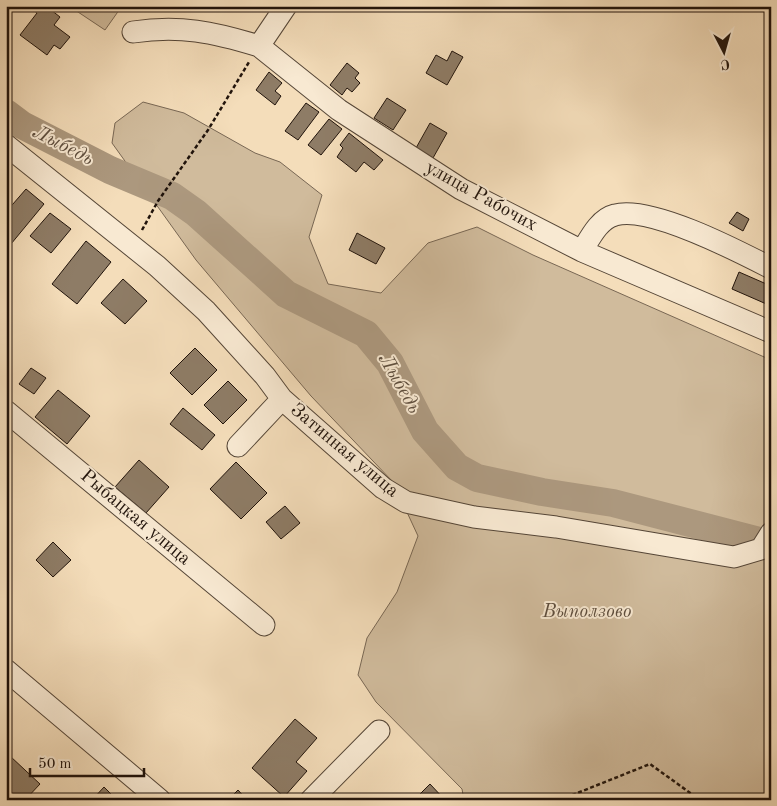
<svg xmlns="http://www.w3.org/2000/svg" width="777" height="806" viewBox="0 0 777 806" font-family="'Old Standard TT',serif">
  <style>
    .green { fill: #d0bb9c; stroke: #786754 }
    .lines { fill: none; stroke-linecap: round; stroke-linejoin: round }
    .river { stroke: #ac987e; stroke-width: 28 }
    .building { fill: #8e7c66; stroke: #20130b }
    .minor-casing { stroke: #554637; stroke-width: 23 }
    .path { stroke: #20130b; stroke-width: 2.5; stroke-dasharray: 4 2.5; stroke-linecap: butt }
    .minor { stroke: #f8e9d2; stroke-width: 21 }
    .labels { text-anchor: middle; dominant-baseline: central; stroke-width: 4; stroke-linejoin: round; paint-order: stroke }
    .street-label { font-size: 19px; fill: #20130b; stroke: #f8e9d2 }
    .park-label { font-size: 19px; font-style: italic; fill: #5e4e3e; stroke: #f8e9d2 }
    .water-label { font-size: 20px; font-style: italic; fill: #5f4f3f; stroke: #f8e9d2 }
  </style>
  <rect width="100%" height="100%" fill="#f4ddba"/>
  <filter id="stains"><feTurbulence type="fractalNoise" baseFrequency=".004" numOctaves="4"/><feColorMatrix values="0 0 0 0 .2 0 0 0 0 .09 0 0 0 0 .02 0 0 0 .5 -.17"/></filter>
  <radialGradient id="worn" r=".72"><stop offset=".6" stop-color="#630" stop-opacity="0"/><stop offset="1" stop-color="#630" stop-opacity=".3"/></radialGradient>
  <!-- green -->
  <path class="green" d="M69 6H122L105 30Z
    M143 102 184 113 255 153 280 162 322 195 309 237 328 284 381 293 428 243 477 227 533 255 771 360V800H464L462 789 376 702 358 675 367 638 397 592 418 536 393 482 311 396 196 260 112 143 115 123Z"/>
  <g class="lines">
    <!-- river -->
    <path class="river" d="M6 113 22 125 110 170 172 196 196 213 286 294 366 334 390 363 425 431 457 467 477 478 542 492 613 503 771 544"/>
  </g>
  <!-- building -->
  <path class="building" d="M28 6H46L60 17 54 25 70 37 60 49 54 45 47 55 20 35 37 13Z
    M339 6H349L345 11Z
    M452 51 463 57 447 85 426 73 436 55 447 61Z
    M347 63 359 73 355 78 360 83 352 92 347 88 342 95 330 85Z
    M269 72 282 83 275 91 281 96 275 105 256 90Z
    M387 98 406 110 393 130 374 118Z
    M306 103 319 112 298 140 285 131Z
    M329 119 342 129 321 155 308 145Z
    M430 123 447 133 433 158 416 148Z
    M349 133 383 160 374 170 364 162 356 172 337 157 343 148 340 145Z
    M26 189 44 204 11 244 6 240V212Z
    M737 212 749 219 743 231 729 223Z
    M50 213 71 229 51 253 30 236Z
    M357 233 385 248 376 264 349 250Z
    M86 241 111 262 77 304 52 284Z
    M739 272 771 286V306L732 289Z
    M123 279 147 301 125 324 101 303Z
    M195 348 217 370 192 395 170 373Z
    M31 368 46 378 34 394 19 384Z
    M228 381 247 400 223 424 204 405Z
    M58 390 90 416 67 444 35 417Z
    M183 408 215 435 202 450 170 424Z
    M139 460 169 487 146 513 115 487Z
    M236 462 267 493 241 519 210 489Z
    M285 506 300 523 281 539 266 522Z
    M53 542 71 560 53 577 36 560Z
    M295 719 317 738 296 762 307 771 284 797 252 768Z
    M10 756 40 784 25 800H10L6 796V760Z
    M430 784 445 800H414Z
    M104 787 117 800H92Z
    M238 790 247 800H228Z"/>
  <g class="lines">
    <!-- minor casing -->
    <g class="minor-casing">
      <path id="minor" d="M286 6 259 46 339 110 461 189 582 251 771 332
        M133 32C180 25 213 32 259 46
        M6 145 157 266 206 311 265 376 282 399 383 488 406 502 474 517 556 527 734 557 761 549 771 533
        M582 251C590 238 599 219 615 215 650 205 738 251 771 268
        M6 411 264 625
        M238 446 282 399
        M6 670 160 800
        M311 800 379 731"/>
    </g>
    <!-- path -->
    <path class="path" d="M6 13 10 6
      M142 230 158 201 208 130 249 62
      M560 800 650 764 700 800"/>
    <!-- minor -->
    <use href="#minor" class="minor"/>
  </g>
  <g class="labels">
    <!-- street labels -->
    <g class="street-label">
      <text transform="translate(481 197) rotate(29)">улица Рабочих</text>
      <text transform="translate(344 451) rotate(40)">Затинная улица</text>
      <text transform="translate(135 518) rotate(40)">Рыбацкая улица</text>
    </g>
    <!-- park labels -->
    <g class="park-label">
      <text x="587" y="612">Выползово</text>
    </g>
    <!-- water labels -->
    <g class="water-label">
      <text transform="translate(63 146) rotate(27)">Лыбедь</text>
      <text transform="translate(399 384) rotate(60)">Лыбедь</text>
    </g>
  </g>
  <!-- margin -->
  <rect width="777" height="806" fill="none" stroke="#f4ddba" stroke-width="25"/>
  <rect x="8" y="8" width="762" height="791" fill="none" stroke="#20130b" stroke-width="2.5"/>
  <rect x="12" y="12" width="752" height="781" fill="none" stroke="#20130b"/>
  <!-- north arrow -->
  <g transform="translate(724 52) rotate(174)" stroke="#f8e9d2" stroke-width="4" paint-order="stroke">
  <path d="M0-4L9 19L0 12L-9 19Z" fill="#20130b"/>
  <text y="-8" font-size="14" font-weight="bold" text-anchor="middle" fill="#20130b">С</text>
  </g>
  <!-- scale -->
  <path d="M30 768v8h114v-8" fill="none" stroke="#20130b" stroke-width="2.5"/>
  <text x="38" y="768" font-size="15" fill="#20130b" stroke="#f8e9d2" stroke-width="4" paint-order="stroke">50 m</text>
  <rect width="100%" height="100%" filter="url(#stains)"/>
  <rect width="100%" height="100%" fill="url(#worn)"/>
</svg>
